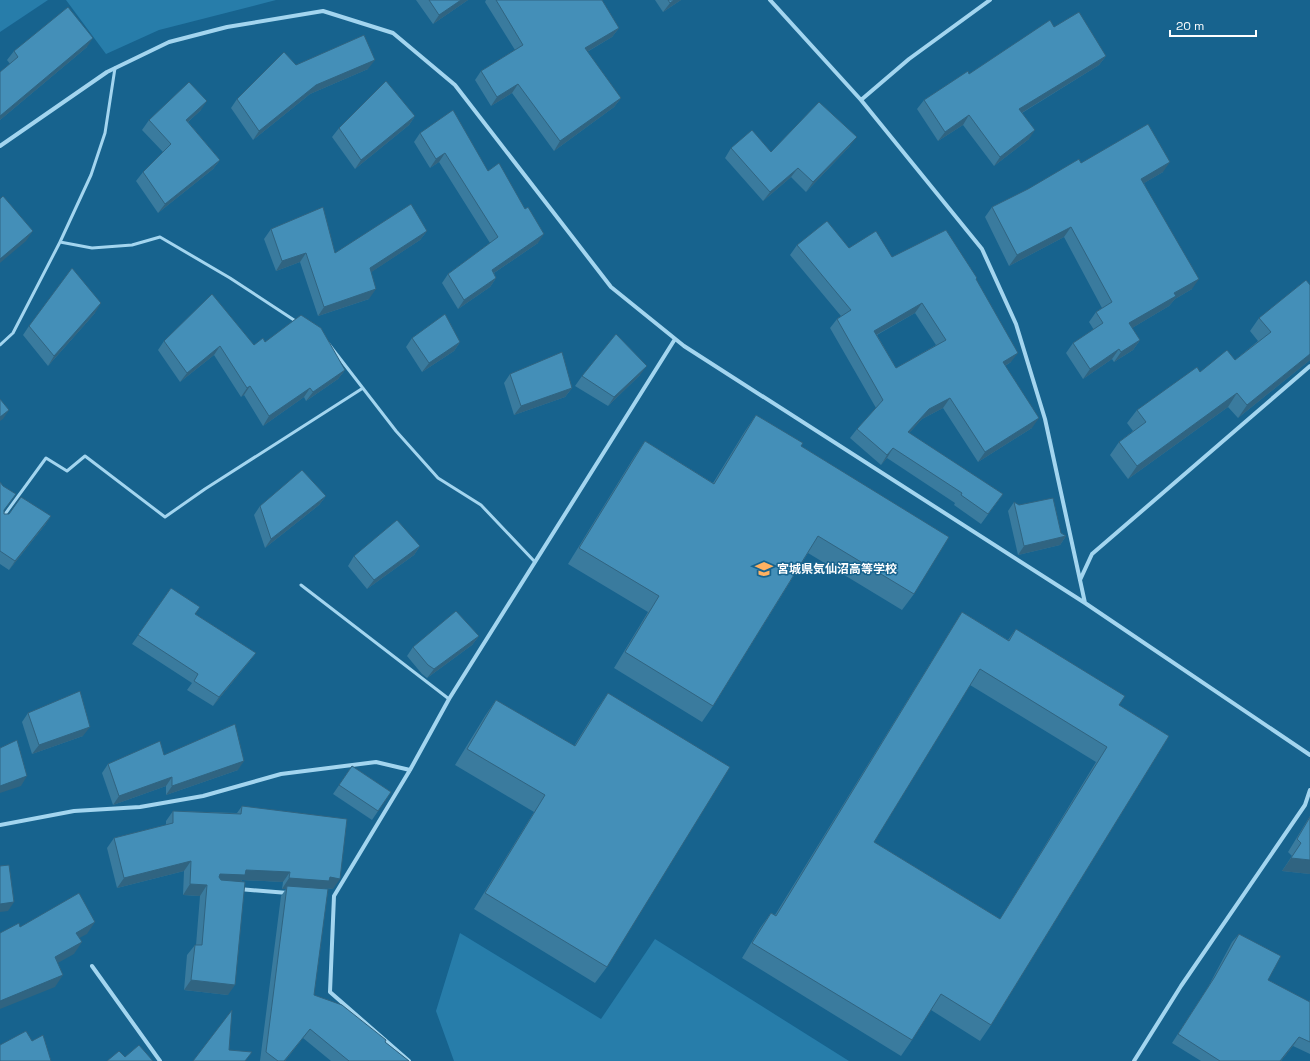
<svg xmlns="http://www.w3.org/2000/svg" width="1310" height="1061" viewBox="0 0 1310 1061" font-family="'Space Grotesk','Noto Sans JP',sans-serif">
  <style>
    .green { fill: #277daa }
    .lines { fill: none; stroke-linecap: round; stroke-linejoin: round }
    .lane { stroke: #a3d5ef; stroke-width: 3 }
    .street { stroke: #a3d5ef; stroke-width: 4 }
    .wall { fill: #3a7b9e; fill-rule: evenodd }
    .shaded-wall { fill: #306481 }
    .building { fill: #448fb8; stroke: #306481; fill-rule: evenodd }
    .labels { text-anchor: middle; dominant-baseline: central; stroke-width: 3; stroke-linejoin: round; paint-order: stroke }
    .poi-label { font-size: 12px; font-weight: bold; fill: #fff; stroke: #17638e; text-anchor: start }
  </style>
  <rect width="100%" height="100%" fill="#17638e"/>
  <!-- green -->
  <path class="green" d="M0 0H48L0 32Z
    M66 0H276L159 30 106 54Z
    M460 933 601 1019 655 939 849 1061H454L436 1011Z"/>
  <g class="lines">
    <!-- lane -->
    <path class="lane" d="M60 242 91 175 105 133 115 68
      M328 343 396 431 438 478 481 505 535 562
      M0 345 13 333 60 242 92 248 132 245 160 237 230 278 297 322
      M0 521 46 458 67 471 85 456 165 517 205 489 363 388
      M301 585 449 699"/>
    <!-- street -->
    <path class="street" d="M770 0 861 100 982 249 1016 324 1045 419 1085 603
      M861 100 909 59 990 0
      M0 146 107 72 169 42 227 27 323 11 393 33 455 85 611 287 684 346 1085 603 1310 755
      M1080 580 1092 554 1310 366
      M0 825 74 811 140 807 203 796 281 774 376 762 410 770
      M239 889 288 893
      M92 966 160 1061
      M409 1061 330 992 334 896 410 770 449 699 675 339
      M1134 1061 1181 986 1305 805 1310 790"/>
  </g>
  <!-- wall -->
  <path class="wall" d="M416 0H468L433 24Z
    M486 0H602L619 28 612 37 587 52 621 98 614 107 554 151 512 93 491 106 475 80 481 71 515 50 485 2Z
    M655 0H681L663 12Z
    M1054 27 1106 56 1099 65 1022 113 1029 139 994 166 963 125 938 141 917 109 924 100 969 74Z
    M87 47 0 120V72L10 64 7 60 14 51Z
    M296 65 368 69 310 94 253 140 231 108 237 99Z
    M201 110 188 122 220 160 213 169 158 213 136 181 143 172 163 152 142 130 149 120Z
    M415 116 409 125 355 169 332 137 339 128Z
    M420 133 488 171 538 243 494 273 496 278 490 287 458 309 442 283 448 274 490 243 439 162 430 168 414 142Z
    M850 146 806 192 791 177 763 201 725 158 731 148 771 152Z
    M1081 163 1163 172 1144 183 1192 289 1175 299 1169 306 1132 328 1140 340 1133 350 1114 362 1112 359 1083 379 1066 353 1073 343 1094 330 1089 322 1096 312 1102 308 1064 237 1009 266 985 217 992 207Z
    M271 229 335 253 427 231 420 240 371 272 369 299 318 316 300 262 276 271 264 239Z
    M797 245 849 248 892 257 977 278 976 279 1011 362 1005 366 1032 428 978 462 943 408 922 419 909 433 1003 494 981 524 954 505 955 503 887 458 881 465 850 438 857 429 876 408 830 328 837 319 841 316 790 255ZM915 313 936 345 896 368 877 335Z
    M1310 285V360L1238 418 1228 407 1128 479 1110 455 1119 442 1133 431 1127 423 1137 410 1200 372 1235 360 1258 341 1250 331 1259 318Z
    M95 313 48 366 23 335 29 326Z
    M412 338 460 342 454 351 422 372 406 347Z
    M164 341 254 345 265 342 345 370 338 379 306 401 304 397 263 426 244 395 241 397 214 355 180 382 158 350Z
    M510 374 572 388 565 397 514 415 504 383Z
    M640 375 608 406 575 386 582 376Z
    M756 415 801 446 914 594 902 610 808 553 713 706 702 722 614 668 648 612 568 564 634 457 645 441 713 483 745 431Z
    M0 482 4 514 51 516 45 525 9 570 0 564Z
    M326 496 319 505 265 548 254 515 260 506Z
    M1014 502 1066 536 1060 545 1018 555 1008 511Z
    M420 546 414 555 367 589 348 566 354 556Z
    M171 588 195 614 256 653 249 662 213 706 187 690 192 683 132 644Z
    M962 612 1008 640 1016 629 1119 705 1169 736 991 1025 980 1041 931 1010 912 1040 901 1056 742 958 760 928 771 913 775 915 952 628ZM970 685 1096 762 1000 919 874 842Z
    M479 636 472 645 427 678 422 674 407 656 413 647Z
    M608 693 607 967 595 983 474 909 534 812 455 765 485 716 496 700 574 746 597 709Z
    M28 713 83 736 32 754 22 722Z
    M164 755 238 770 166 795V786L113 805 102 773 108 764Z
    M352 766 391 792 372 820 333 794Z
    M242 806 333 889 325 888 324 889 314 995 385 1042 409 1061H331L303 1038 285 1061H260L281 896 286 889H282L283 882 242 880 241 882 228 995 184 990 187 955 195 945H196L200 896 183 895 184 871 117 888 107 848 114 838 166 825V821L173 811 237 813Z
    M1310 816V874L1282 871 1292 856 1288 852Z
    M1239 934 1268 980 1309 1002 1310 1000V1054L1293 1046 1281 1061H1201L1172 1043 1208 987 1232 942Z"/>
  <!-- shaded-wall -->
  <path class="shaded-wall" d="M461 0H468L433 24 439 15Z
    M674 0H681L663 12 670 3Z
    M619 28 612 37 578 57 585 48Z
    M93 38 87 47 0 120V116Z
    M1106 56 1099 65 1013 118 1019 109Z
    M375 60 368 69 310 94 253 140 259 131 316 85Z
    M518 84 512 93 491 106 497 97Z
    M621 98 614 107 554 151 560 141Z
    M207 101 201 110 180 129 186 120Z
    M969 115 963 125 938 141 945 132Z
    M415 116 409 125 355 169 361 160Z
    M1035 130 1029 139 994 166 1000 157Z
    M857 137 850 146 806 192 813 182Z
    M445 153 439 162 430 168 436 159Z
    M220 160 213 169 158 213 165 204Z
    M1170 162 1163 172 1134 189 1141 179Z
    M798 168 791 177 763 201 770 192Z
    M1071 227 1064 237 1009 266 1017 255Z
    M33 231 26 241 0 263V259Z
    M427 231 420 240 364 277 370 268Z
    M544 234 538 243 485 279 492 270Z
    M306 253 300 262 276 271 282 261Z
    M496 278 490 287 458 309 464 300Z
    M1199 279 1192 289 1175 299 1169 306 1122 334 1129 323 1174 293Z
    M376 289 369 299 318 316 324 307Z
    M101 303 95 313 48 366 54 356Z
    M922 303 915 313 867 340 874 331Z
    M1140 340 1133 350 1114 362 1121 352Z
    M460 342 454 351 422 372 429 363Z
    M220 346 214 355 180 382 187 373Z
    M1119 349 1112 359 1083 379 1090 369Z
    M1018 353 1011 362 996 371 1003 362Z
    M1310 354V360L1238 418 1247 405Z
    M647 366 640 375 608 406 614 397Z
    M345 370 338 379 306 401 313 392Z
    M250 386 244 395 241 397 247 388Z
    M310 388 304 397 263 426 269 416Z
    M572 388 565 397 514 415 521 406Z
    M1237 393 1228 407 1128 479 1137 466Z
    M950 398 943 408 922 419 901 442 908 432 929 409Z
    M9 410 3 419 0 421V417Z
    M1039 418 1032 428 978 462 985 452Z
    M893 448 887 458 881 465 887 455Z
    M326 496 319 505 265 548 271 539Z
    M51 516 45 525 9 570 15 561Z
    M1066 536 1060 545 1018 555 1024 546Z
    M420 546 414 555 367 589 374 580Z
    M479 636 472 645 427 678 434 669Z
    M256 653 249 662 213 706 219 697Z
    M90 727 83 736 32 754 39 745Z
    M244 761 238 770 166 795 172 786Z
    M27 776 21 786 0 793V786Z
    M172 777 166 786 113 805 119 796Z
    M1291 858 1310 860V874L1282 871Z
    M191 861 184 871 117 888 124 878Z
    M246 870 290 872 283 882 242 880 238 885 213 884 220 874Z
    M330 877 340 879 333 889 325 888 322 892 287 886 286 889H282L289 878Z
    M190 884 207 885 200 896 183 895Z
    M14 902 8 911 0 912V904Z
    M95 922 87 934 68 944 76 933Z
    M82 942 74 954 47 969 55 957Z
    M63 975 55 987 0 1009V1001Z
    M191 980 235 985 228 995 184 990Z
    M310 1029 303 1038 285 1061H284Z
    M1299 1037 1293 1046 1281 1061H1280Z"/>
  <!-- building -->
  <path class="building" d="M429 0H461L439 15Z
    M496 0H602L619 28 585 48 621 98 560 141 518 84 497 97 481 71 523 45Z
    M668 0H674L670 3Z
    M68 7 93 38 0 116V72L18 57 14 51Z
    M1079 12 1106 56 1019 109 1035 130 1000 157 969 115 945 132 924 100 968 71 969 74 1050 20 1054 27Z
    M364 35 375 60 316 85 259 131 237 99 284 52 296 65Z
    M386 81 415 116 361 160 339 128Z
    M189 82 207 101 186 120 220 160 165 204 143 172 171 144 149 120Z
    M819 102 857 137 813 182 798 168 770 192 731 148 752 130 771 152Z
    M453 110 488 171 499 163 525 209 528 207 544 234 492 270 496 278 464 300 448 274 498 237 445 153 436 159 420 133Z
    M1148 124 1170 162 1141 179 1199 279 1174 293 1176 296 1129 323 1140 340 1121 352 1119 349 1090 369 1073 343 1103 323 1096 312 1112 302 1071 227 1017 255 992 207 1028 189 1079 159 1081 163Z
    M3 196 33 231 0 259V199Z
    M411 204 427 231 370 268 376 289 324 307 306 253 282 261 271 229 323 207 335 253Z
    M827 221 849 248 876 231 892 257 946 230 977 278 976 279 1018 353 1003 362 1039 418 985 452 950 398 929 409 908 432 1003 494 988 514 961 495 962 493 893 448 887 455 857 429 883 400 837 319 851 310 797 245ZM922 303 946 340 896 368 874 331Z
    M72 268 101 303 54 356 29 326Z
    M1306 280 1310 285V354L1247 405 1237 393 1137 466 1119 442 1146 422 1137 410 1197 367 1200 372 1227 350 1235 360 1271 332 1259 318Z
    M212 294 254 345 263 338 265 342 301 315 321 328 345 370 313 392 310 388 269 416 250 386 247 388 220 346 187 373 164 341Z
    M445 314 460 342 429 363 412 338Z
    M616 334 647 366 614 397 582 376Z
    M562 352 572 388 521 406 510 374Z
    M0 399 9 410 0 417Z
    M756 415 803 443 801 446 949 537 914 594 818 536 713 706 625 652 659 596 579 548 645 441 714 484Z
    M302 470 326 496 271 539 260 506Z
    M0 482 3 486 16 494 4 510V514H9L21 497 51 516 15 561 0 551Z
    M1053 498 1061 533 1066 536 1024 546 1014 502 1019 505Z
    M397 520 420 546 374 580 354 556Z
    M171 588 200 607 195 614 256 653 219 697 194 681 198 674 138 635Z
    M456 611 479 636 434 669 428 665 413 647Z
    M962 612 1009 641 1016 629 1125 696 1119 705 1169 736 991 1025 941 994 912 1040 752 943 771 913 776 916ZM980 669 1107 747 1000 919 874 842Z
    M80 691 90 727 39 745 28 713Z
    M608 693 730 767 607 967 485 893 545 795 467 749 496 700 575 746Z
    M235 724 244 761 172 786V777L119 796 108 764 160 741 164 755Z
    M17 740 27 776 0 786V748Z
    M352 766 391 792 378 811 339 785Z
    M242 806 347 819 340 879 330 877 329 881 289 878 290 872 246 870 245 875 220 874 219 877 221 880 245 882 235 985 191 980 195 945H202L207 885 190 884 191 861 124 878 114 838 173 823V811L241 814Z
    M1310 817V860L1291 858 1301 843 1297 839Z
    M9 865 14 902 0 904V866Z
    M287 886 328 889 314 995 342 1005 386 1040 385 1042 409 1061H349L310 1029 284 1061H278L266 1052Z
    M79 893 95 922 76 933 82 942 55 957 63 975 0 1001V933L19 923 20 927Z
    M1239 934 1281 956 1268 980 1310 1002V1042L1299 1037 1280 1061H1220L1178 1034 1214 978Z
    M232 1010 229 1050 252 1052 245 1061H193Z
    M26 1031 32 1041 43 1035 51 1061H0V1045Z
    M139 1045 153 1061H107L119 1051 125 1057Z"/>
  <!-- icons -->
  <defs>
    <g id="school-bare" transform="scale(1.38)"><path d="M0-5L7-2L0 1L-7-2ZM-4 1L0 2.5L4 1V4Q0 6-4 4Z" fill="#ffb161" stroke="#17638e" stroke-width="2.5" paint-order="stroke"/></g>
  </defs>
  <g fill-rule="evenodd">
    <use href="#school-bare" x="764" y="569"/>
  </g>
  <g class="labels">
    <!-- poi labels -->
    <g class="poi-label">
      <text x="777" y="569">宮城県気仙沼高等学校</text>
    </g>
  </g>
  <!-- scale -->
  <path d="M1170 30v6h86v-6" fill="none" stroke="#ffffff" stroke-width="2"/>
  <text x="1176" y="30" font-size="12" fill="#ffffff" stroke="#17638e" stroke-width="3" paint-order="stroke">20 m</text>
</svg>
